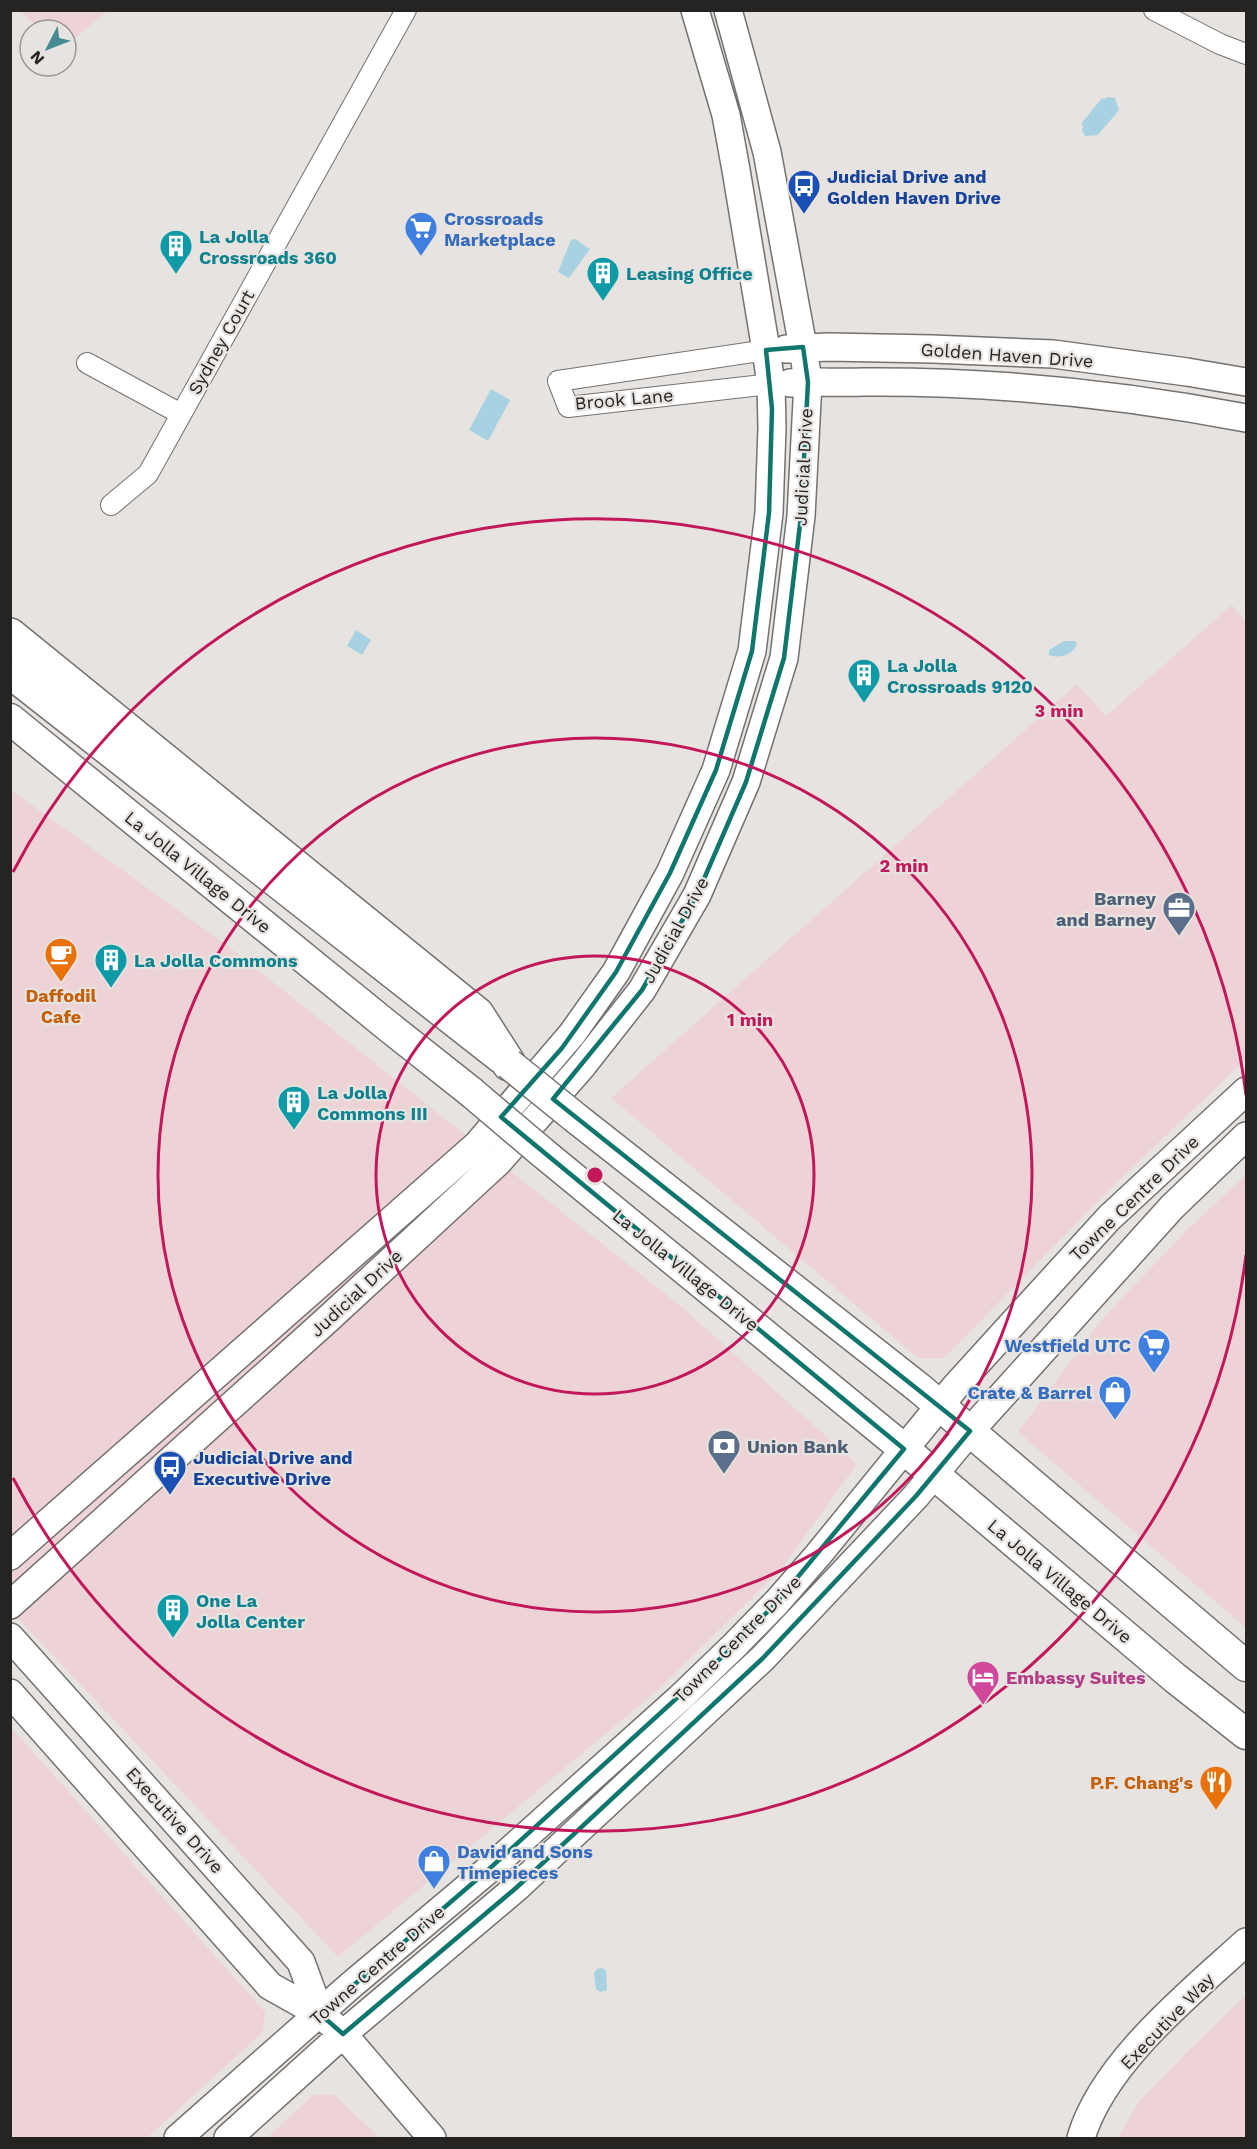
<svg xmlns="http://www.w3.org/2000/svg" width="1257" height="2149" viewBox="0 0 1257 2149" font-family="'Work Sans',sans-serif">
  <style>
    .commercial { fill: #edd3d6 }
    .water { fill: #a8d2e2 }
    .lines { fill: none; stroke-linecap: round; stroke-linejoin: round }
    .street-casing { stroke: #74716e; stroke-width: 22 }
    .secondary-casing { stroke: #74716e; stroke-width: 30 }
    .primary-casing { stroke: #74716e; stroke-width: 33 }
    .highway-casing { stroke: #74716e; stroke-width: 36 }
    .street { stroke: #fff; stroke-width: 20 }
    .secondary { stroke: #fff; stroke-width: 27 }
    .primary { stroke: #fff; stroke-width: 30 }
    .highway { stroke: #fff; stroke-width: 33 }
    .primary-bridge-casing { stroke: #74716e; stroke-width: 33; stroke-linecap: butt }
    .primary-bridge { stroke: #fff; stroke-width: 30 }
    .marked { fill: none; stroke: #0f766e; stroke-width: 4.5; stroke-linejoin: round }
    .ring { fill: none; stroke: #c2185b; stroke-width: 3 }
    .labels { text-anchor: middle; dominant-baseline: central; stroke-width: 4.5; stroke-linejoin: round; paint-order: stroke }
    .transit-label { font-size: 18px; font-weight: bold; fill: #164399; stroke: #e7e3e0; text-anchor: start }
    .shop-label { font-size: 18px; font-weight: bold; fill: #366cbe; stroke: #e7e3e0; text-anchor: start }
    .culture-label { font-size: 18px; font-weight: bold; fill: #0d838f; stroke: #e7e3e0; text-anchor: start }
    .street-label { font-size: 18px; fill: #262423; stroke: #e7e3e0 }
    .service-label { font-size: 18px; font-weight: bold; fill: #4e5e75; stroke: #e7e3e0; text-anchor: end }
    .food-label { font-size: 18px; font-weight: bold; fill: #c56008; stroke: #e7e3e0 }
    .hotel-label { font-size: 18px; font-weight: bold; fill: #b23c85; stroke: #e7e3e0; text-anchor: start }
    .centre { fill: #c2185b; stroke: #e7e3e0; stroke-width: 3 }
    .ring-label { font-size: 18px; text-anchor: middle; font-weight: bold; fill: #c2185b; stroke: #e7e3e0; stroke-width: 4.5; stroke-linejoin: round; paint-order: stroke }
  </style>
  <rect width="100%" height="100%" fill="#e7e3e0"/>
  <!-- commercial -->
  <path class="commercial" d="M20 11H107L66 46V30H40Z
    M1232 605 1246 622V1059L1111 1188 944 1358H918L611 1098 1077 684 1106 716Z
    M11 790 225 944 683 1308 857 1464 782 1568 657 1691 338 1957 11 1611Z
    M1246 1175V1628L1018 1432 1104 1317 1189 1228Z
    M10 1726 265 2012 263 2032 147 2138H11Z
    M1246 1995V2138H1118L1139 2102 1187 2052Z
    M313 2095H334L380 2138H267Z"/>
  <!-- water -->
  <path class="water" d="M1107 97 1115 98 1119 110 1098 135 1085 136 1082 130 1083 126 1081 124 1102 98 1105 99Z
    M575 239 590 249 569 278 558 272 571 240Z
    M491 389 510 400 488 441 469 430Z
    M356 630 371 640 362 655 347 646Z
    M1064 641H1075L1077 644C1072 655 1061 659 1049 655V650Z
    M602 1968 606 1971 607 1990 600 1992 596 1989 594 1973 597 1969Z"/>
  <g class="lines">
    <!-- street casing -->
    <g class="street-casing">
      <path id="street" d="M1154 10 1220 44 1246 54
        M766 350 558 381 568 407 771 384
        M87 363 181 414
        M111 505 148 474 406 10"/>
    </g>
    <!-- secondary casing -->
    <g class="secondary-casing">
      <path id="secondary" d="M786 349 828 347 932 349 1053 354 1187 372 1246 382
        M790 383C815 381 839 383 863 382 993 381 1120 394 1246 418
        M10 1556 477 1145 572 1034 616 972 670 873 716 770 752 651 769 513 772 428 771 384 766 350 736 170 726 115 695 10
        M10 1605 328 1319 498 1162 583 1065 642 990 697 895 746 782 784 658 801 516 808 382 803 347 767 152 728 10
        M10 1637 301 1962 320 2014
        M10 1693 270 1986 320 2014 343 2034 432 2138
        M178 2138 350 1986 488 1870 680 1698 734 1646 777 1602 818 1555 955 1387 1109 1218 1246 1091
        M228 2138 343 2034 516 1888 763 1658 916 1496 970 1431 1172 1207 1246 1136
        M1081 2138C1103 2063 1189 1994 1246 1942"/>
    </g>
    <!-- primary casing -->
    <g class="primary-casing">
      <path id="primary" d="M10 673 501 1058
        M10 719 389 1027 471 1092
        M577 1119 919 1388 1246 1666
        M543 1153 904 1449 1175 1678 1246 1734"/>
    </g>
    <!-- highway casing -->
    <g class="highway-casing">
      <path id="highway" d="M10 635 477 1014 509 1064"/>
    </g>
    <!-- street -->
    <use href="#street" class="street"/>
    <!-- secondary -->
    <use href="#secondary" class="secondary"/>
    <!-- primary -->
    <use href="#primary" class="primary"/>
    <!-- highway -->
    <use href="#highway" class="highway"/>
    <!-- primary-bridge casing -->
    <g class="primary-bridge-casing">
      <path id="primary-bridge" d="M509 1064 577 1119
        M471 1092 543 1153"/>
    </g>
    <!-- primary-bridge -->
    <use href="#primary-bridge" class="primary-bridge"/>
  </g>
  <!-- marked area -->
  <path class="marked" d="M803 347 808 382 801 516 784 658 746 782 697 895 642 990 553 1099 970 1431 916 1496 763 1658 516 1888 343 2034 320 2014 488 1870 734 1646 777 1602 904 1449 501 1117 562 1048 616 972 670 873 716 770 752 651 769 513 772 409 766 350Z"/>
  <!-- distance rings -->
  <g class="ring">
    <circle cx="595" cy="1175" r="219"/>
    <circle cx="595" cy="1175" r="437"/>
    <path d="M1246 1255A656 656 0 0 1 13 1478M13 872A656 656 0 0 1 1246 1095"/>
  </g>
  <!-- icons -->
  <defs>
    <g id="bus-pin" transform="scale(1.725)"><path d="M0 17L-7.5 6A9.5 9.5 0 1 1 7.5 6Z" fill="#1a4fb4" stroke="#e7e3e0"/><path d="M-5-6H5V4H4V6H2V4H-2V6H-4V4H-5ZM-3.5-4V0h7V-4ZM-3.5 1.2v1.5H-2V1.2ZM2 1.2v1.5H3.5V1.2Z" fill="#fff"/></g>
    <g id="supermarket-pin" transform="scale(1.725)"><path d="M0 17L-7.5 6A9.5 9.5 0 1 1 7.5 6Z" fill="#3f7fe0" stroke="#e7e3e0"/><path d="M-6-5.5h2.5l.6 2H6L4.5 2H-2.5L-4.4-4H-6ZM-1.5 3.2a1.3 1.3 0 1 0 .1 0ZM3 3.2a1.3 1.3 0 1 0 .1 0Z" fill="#fff"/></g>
    <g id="building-pin" transform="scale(1.725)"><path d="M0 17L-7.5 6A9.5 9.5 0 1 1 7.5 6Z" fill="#0f9aa8" stroke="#e7e3e0"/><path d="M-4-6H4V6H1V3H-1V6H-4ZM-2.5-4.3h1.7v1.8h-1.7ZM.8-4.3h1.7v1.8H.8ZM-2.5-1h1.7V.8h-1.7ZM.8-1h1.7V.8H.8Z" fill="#fff"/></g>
    <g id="office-pin" transform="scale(1.725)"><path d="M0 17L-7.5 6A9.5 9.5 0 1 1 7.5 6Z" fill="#5c6f8a" stroke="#e7e3e0"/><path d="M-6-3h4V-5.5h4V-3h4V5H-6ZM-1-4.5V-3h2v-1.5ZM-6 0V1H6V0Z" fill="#fff"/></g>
    <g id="cafe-pin" transform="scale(1.725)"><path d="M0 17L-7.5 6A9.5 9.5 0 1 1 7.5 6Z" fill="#e8710a" stroke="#e7e3e0"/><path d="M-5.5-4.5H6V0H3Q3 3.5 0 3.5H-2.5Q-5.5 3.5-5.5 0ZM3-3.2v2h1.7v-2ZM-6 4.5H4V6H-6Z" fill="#fff"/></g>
    <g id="shop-pin" transform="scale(1.725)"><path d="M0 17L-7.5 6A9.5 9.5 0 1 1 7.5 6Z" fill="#3f7fe0" stroke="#e7e3e0"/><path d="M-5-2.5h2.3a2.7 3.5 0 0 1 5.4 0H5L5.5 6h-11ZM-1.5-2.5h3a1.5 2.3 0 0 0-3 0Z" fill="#fff"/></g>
    <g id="bank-pin" transform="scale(1.725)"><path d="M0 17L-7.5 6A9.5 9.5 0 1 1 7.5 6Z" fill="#5c6f8a" stroke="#e7e3e0"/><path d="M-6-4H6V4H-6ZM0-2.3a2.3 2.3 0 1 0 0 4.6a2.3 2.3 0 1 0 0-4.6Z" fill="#fff"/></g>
    <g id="hotel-pin" transform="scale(1.725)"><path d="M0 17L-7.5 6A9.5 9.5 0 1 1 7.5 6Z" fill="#d1479c" stroke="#e7e3e0"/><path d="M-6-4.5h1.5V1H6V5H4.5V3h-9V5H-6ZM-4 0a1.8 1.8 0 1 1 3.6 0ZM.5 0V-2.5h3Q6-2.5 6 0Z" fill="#fff"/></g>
    <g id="restaurant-pin" transform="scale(1.725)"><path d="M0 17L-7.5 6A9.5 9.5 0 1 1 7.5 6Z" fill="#e8710a" stroke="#e7e3e0"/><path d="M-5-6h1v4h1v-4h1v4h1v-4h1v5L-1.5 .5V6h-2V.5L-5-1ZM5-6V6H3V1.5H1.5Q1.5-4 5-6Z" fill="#fff"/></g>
  </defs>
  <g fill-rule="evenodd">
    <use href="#bus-pin" x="804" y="186"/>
    <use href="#supermarket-pin" x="421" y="228"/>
    <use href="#building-pin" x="176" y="246"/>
    <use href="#building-pin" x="603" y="273"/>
    <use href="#building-pin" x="864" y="675"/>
    <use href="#office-pin" x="1179" y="908"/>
    <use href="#cafe-pin" x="61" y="954"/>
    <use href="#building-pin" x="111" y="960"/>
    <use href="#building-pin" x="294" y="1102"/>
    <use href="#supermarket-pin" x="1154" y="1345"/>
    <use href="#shop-pin" x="1115" y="1392"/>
    <use href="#bank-pin" x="724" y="1446"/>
    <use href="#bus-pin" x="170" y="1467"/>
    <use href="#building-pin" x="173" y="1610"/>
    <use href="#hotel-pin" x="983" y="1677"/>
    <use href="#restaurant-pin" x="1216" y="1782"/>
    <use href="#shop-pin" x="434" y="1861"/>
  </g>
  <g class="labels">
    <!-- transit labels -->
    <g class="transit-label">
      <text x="827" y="176">Judicial Drive and<tspan x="827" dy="21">Golden Haven Drive</tspan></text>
      <text x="193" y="1457">Judicial Drive and<tspan x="193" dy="21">Executive Drive</tspan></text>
    </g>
    <!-- shop labels -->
    <g class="shop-label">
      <text x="444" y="218">Crossroads<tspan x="444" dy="21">Marketplace</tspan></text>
      <text x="1131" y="1345" text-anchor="end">Westfield UTC</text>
      <text x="1092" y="1392" text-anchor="end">Crate &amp; Barrel</text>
      <text x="457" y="1851">David and Sons<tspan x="457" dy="21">Timepieces</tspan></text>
    </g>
    <!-- culture labels -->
    <g class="culture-label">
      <text x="199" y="236">La Jolla<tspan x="199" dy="21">Crossroads 360</tspan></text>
      <text x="626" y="273">Leasing Office</text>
      <text x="887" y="665">La Jolla<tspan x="887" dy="21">Crossroads 9120</tspan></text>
      <text x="134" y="960">La Jolla Commons</text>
      <text x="317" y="1092">La Jolla<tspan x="317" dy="21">Commons III</tspan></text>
      <text x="196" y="1600">One La<tspan x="196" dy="21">Jolla Center</tspan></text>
    </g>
    <!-- street labels -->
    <g class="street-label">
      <text transform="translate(221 342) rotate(-61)">Sydney Court</text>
      <text transform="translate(1007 355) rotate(4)">Golden Haven Drive</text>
      <text transform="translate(624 399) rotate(-5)">Brook Lane</text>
      <text transform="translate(803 467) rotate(-87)">Judicial Drive</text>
      <text transform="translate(198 872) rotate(39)">La Jolla Village Drive</text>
      <text transform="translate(675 930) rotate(-61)">Judicial Drive</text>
      <text transform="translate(1134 1198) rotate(-44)">Towne Centre Drive</text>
      <text transform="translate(686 1270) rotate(39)">La Jolla Village Drive</text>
      <text transform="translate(356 1293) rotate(-43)">Judicial Drive</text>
      <text transform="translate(1060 1581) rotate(40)">La Jolla Village Drive</text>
      <text transform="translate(737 1639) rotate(-45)">Towne Centre Drive</text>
      <text transform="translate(175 1820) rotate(48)">Executive Drive</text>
      <text transform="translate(377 1965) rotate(-41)">Towne Centre Drive</text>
      <text transform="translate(1167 2021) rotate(-46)">Executive Way</text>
    </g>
    <!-- service labels -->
    <g class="service-label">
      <text x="1156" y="898">Barney<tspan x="1156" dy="21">and Barney</tspan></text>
      <text x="747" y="1446" text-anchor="start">Union Bank</text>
    </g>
    <!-- food labels -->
    <g class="food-label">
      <text x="61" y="995">Daffodil<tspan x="61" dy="21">Cafe</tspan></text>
      <text x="1193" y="1782" text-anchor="end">P.F. Chang's</text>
    </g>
    <!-- hotel labels -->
    <g class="hotel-label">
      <text x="1006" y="1677">Embassy Suites</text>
    </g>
  </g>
  <circle cx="595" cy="1175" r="9" class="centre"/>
  <g class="ring-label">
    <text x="1059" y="717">3 min</text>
    <text x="904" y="872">2 min</text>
    <text x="750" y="1026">1 min</text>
  </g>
  <!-- border -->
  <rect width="1257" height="2149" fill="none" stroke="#262423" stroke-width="24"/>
  <!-- north arrow -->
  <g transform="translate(48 48) rotate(228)"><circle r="28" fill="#e7e3e0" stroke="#9a9794" stroke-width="1.5"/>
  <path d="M0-4.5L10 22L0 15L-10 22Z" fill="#448c92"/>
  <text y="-9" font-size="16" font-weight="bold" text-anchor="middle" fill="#262423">N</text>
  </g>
</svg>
